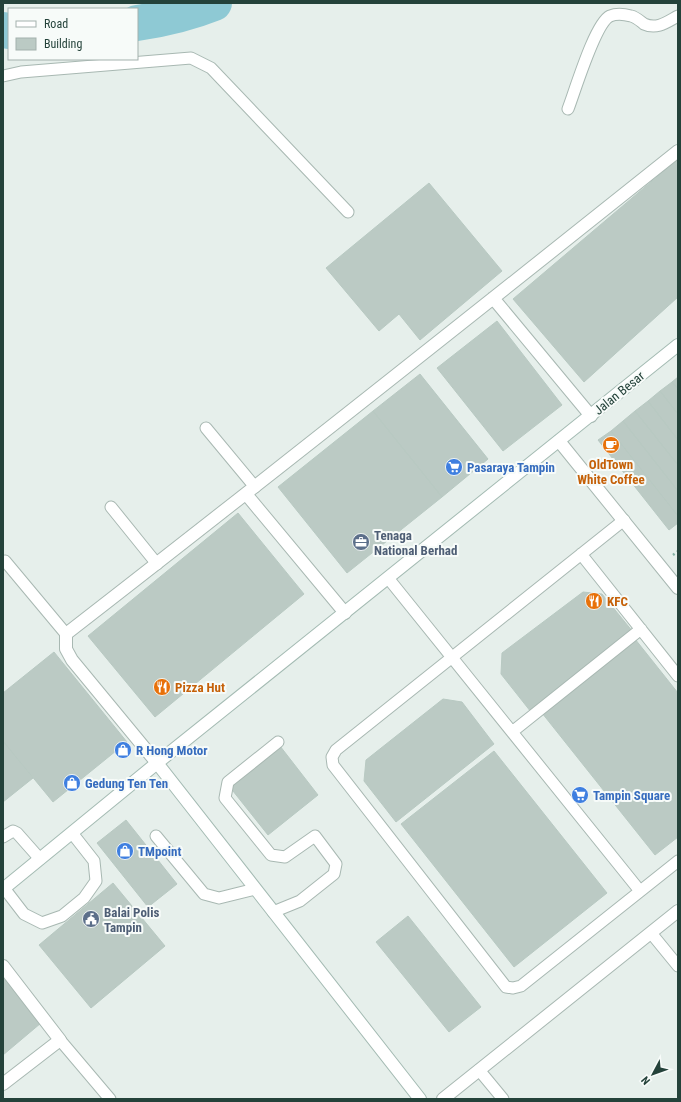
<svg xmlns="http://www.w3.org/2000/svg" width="681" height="1102" viewBox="0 0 681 1102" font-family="'Roboto Condensed',sans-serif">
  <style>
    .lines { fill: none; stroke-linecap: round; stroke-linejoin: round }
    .river { stroke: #8ec9d4; stroke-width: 36 }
    .building { fill: #bbcac4; stroke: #b8c9c2 }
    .lane-casing { stroke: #a8b8b2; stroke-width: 13 }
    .street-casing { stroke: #a8b8b2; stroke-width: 14 }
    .secondary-casing { stroke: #a4bbb3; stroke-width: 14 }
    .path { stroke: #86b3a5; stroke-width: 2.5; stroke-dasharray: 2 3; stroke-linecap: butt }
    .lane { stroke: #fff; stroke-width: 11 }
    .street { stroke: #fff; stroke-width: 12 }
    .secondary { stroke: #fff; stroke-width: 12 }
    .labels { text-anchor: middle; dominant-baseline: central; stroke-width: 4; stroke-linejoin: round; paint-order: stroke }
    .street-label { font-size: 13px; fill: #24423a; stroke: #f7fbf9 }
    .food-label { font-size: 13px; font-weight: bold; fill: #c56008; stroke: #f7fbf9; text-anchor: start }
    .shop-label { font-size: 13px; font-weight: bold; fill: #366cbe; stroke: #f7fbf9; text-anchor: start }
    .service-label { font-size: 13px; font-weight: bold; fill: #4e5e75; stroke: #f7fbf9; text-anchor: start }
  </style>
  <rect width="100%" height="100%" fill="#e6efeb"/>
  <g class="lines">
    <!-- river -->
    <path class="river" d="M137 23C164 19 189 13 214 3
      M3 30 9 31"/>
  </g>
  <!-- building -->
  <path class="building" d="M678 159V297L584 382 513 299Z
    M429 183 502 271 420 340 399 314 379 331 326 268Z
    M497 321 562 405 503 451 437 368Z
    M420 374 488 459 442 497 373 411Z
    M678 377V389L672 382Z
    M672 382 678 389V414L660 391Z
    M660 391 678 414V440L648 401Z
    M648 401 678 440V465L635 411Z
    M373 411 442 497 347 573 278 487Z
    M635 411 678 465V491L623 421Z
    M623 421 678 491V516L611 431Z
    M611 431 678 516V523L669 530 598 440Z
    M238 513 304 594 155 717 88 636Z
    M583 592 602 594 633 632 531 712 501 674 502 653Z
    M635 639 678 693V837L655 855 542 713Z
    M54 652 127 742 53 802 3 741V693Z
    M443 699 462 702 494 744 396 822 364 781 366 760Z
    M3 741 33 778 3 802Z
    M280 746 318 795 268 835 229 786Z
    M494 751 607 893 514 967 401 824Z
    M126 820 177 884 148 907 97 843Z
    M113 883 165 946 91 1008 39 945Z
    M408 916 481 1007 449 1032 376 942Z
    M3 977 41 1023 3 1055Z"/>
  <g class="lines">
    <!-- lane casing -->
    <g class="lane-casing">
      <path id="lane" d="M3 76 21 72 191 58 211 68 348 212
        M568 109C575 91 595 23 610 16 617 13 624 14 631 16 636 17 640 21 644 24 657 30 667 22 678 16
        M206 428 255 487
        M111 507 157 564
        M624 520 336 750 332 757 333 765 506 987 513 988 521 986 678 861
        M581 554 678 676
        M5 561 66 634
        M388 578 640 891
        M512 732 641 629
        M156 836 204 894 219 898 255 889
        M3 837 13 831 17 833 40 859
        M4 888 24 914 42 923 62 916 84 898 96 881 94 861 72 833
        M273 912 300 901 334 874 336 864 315 836 285 857 271 855 225 798 228 782 278 742
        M651 933 678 966
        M60 1040 110 1099
        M479 1070 503 1099"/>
    </g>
    <!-- street casing -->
    <g class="street-casing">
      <path id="street" d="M493 298 591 416
        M559 441 678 588
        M246 494 345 613
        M157 763 72 660 66 649V634C271 475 475 313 678 151
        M3 966 60 1040 3 1084
        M443 1099 678 911"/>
    </g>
    <!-- secondary casing -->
    <g class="secondary-casing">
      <path id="secondary" d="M157 763 420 1099
        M3 889 157 763 678 345"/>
    </g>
    <!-- path -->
    <path class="path" d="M673 555 678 551"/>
    <!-- lane -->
    <use href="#lane" class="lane"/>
    <!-- street -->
    <use href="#street" class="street"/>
    <!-- secondary -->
    <use href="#secondary" class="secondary"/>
  </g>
  <!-- icons -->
  <defs>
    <g id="cafe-disc" transform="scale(0.9)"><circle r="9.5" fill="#e8710a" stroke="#f7fbf9"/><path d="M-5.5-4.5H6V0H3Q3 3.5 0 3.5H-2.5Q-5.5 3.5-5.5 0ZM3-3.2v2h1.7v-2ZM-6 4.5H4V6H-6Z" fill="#fff"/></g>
    <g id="supermarket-disc" transform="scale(0.9)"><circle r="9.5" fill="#3f7fe0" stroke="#f7fbf9"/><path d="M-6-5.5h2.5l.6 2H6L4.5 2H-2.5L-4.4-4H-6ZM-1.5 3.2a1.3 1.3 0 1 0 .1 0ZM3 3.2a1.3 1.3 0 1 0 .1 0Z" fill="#fff"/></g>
    <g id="office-disc" transform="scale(0.9)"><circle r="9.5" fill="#5c6f8a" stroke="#f7fbf9"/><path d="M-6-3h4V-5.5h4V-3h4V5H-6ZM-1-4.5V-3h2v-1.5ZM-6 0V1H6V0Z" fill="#fff"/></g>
    <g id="restaurant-disc" transform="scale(0.9)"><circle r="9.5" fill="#e8710a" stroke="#f7fbf9"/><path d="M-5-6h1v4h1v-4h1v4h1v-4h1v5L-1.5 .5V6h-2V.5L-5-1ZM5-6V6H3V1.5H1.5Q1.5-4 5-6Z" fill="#fff"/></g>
    <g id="shop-disc" transform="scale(0.9)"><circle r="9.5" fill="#3f7fe0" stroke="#f7fbf9"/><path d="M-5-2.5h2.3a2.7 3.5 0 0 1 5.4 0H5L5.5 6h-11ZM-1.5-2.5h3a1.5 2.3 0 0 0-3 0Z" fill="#fff"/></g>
    <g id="civic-disc" transform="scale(0.9)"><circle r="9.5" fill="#5c6f8a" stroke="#f7fbf9"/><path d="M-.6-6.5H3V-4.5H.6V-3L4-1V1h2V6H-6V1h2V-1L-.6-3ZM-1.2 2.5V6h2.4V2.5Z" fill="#fff"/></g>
  </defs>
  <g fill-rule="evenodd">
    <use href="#cafe-disc" x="611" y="445"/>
    <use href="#supermarket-disc" x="454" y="467"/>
    <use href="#office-disc" x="361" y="542"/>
    <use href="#restaurant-disc" x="594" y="601"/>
    <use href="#restaurant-disc" x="162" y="687"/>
    <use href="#shop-disc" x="123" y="750"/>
    <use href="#shop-disc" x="72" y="783"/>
    <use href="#supermarket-disc" x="580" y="795"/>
    <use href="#shop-disc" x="125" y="851"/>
    <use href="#civic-disc" x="91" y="919"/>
  </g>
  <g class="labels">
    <!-- street labels -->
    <g class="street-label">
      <text transform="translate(619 393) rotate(-39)">Jalan Besar</text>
    </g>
    <!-- food labels -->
    <g class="food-label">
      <text x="611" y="464" text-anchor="middle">OldTown<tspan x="611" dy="15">White Coffee</tspan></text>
      <text x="607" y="601">KFC</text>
      <text x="175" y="687">Pizza Hut</text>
    </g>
    <!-- shop labels -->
    <g class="shop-label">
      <text x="467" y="467">Pasaraya Tampin</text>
      <text x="136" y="750">R Hong Motor</text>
      <text x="85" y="783">Gedung Ten Ten</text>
      <text x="593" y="795">Tampin Square</text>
      <text x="138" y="851">TMpoint</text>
    </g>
    <!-- service labels -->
    <g class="service-label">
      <text x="374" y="535">Tenaga<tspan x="374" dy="15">National Berhad</tspan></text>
      <text x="104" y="912">Balai Polis<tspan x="104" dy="15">Tampin</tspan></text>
    </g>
  </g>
  <!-- border -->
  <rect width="681" height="1102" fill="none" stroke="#24423a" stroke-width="8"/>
  <!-- legend -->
  <rect x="8" y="8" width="130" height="52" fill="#f7fbf9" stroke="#a3b1ad"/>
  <rect x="16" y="21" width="20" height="6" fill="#ffffff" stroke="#a3b1ad"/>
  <text x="44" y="28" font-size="12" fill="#24423a">Road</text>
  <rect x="16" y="38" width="20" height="12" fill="#bbcac4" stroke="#a3b1ad"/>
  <text x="44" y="48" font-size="12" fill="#24423a">Building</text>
  <!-- north arrow -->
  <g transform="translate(653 1074) rotate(229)" stroke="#f7fbf9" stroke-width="3" paint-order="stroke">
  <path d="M0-3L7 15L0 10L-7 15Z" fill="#24423a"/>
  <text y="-6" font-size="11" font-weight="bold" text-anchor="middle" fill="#24423a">N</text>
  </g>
</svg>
